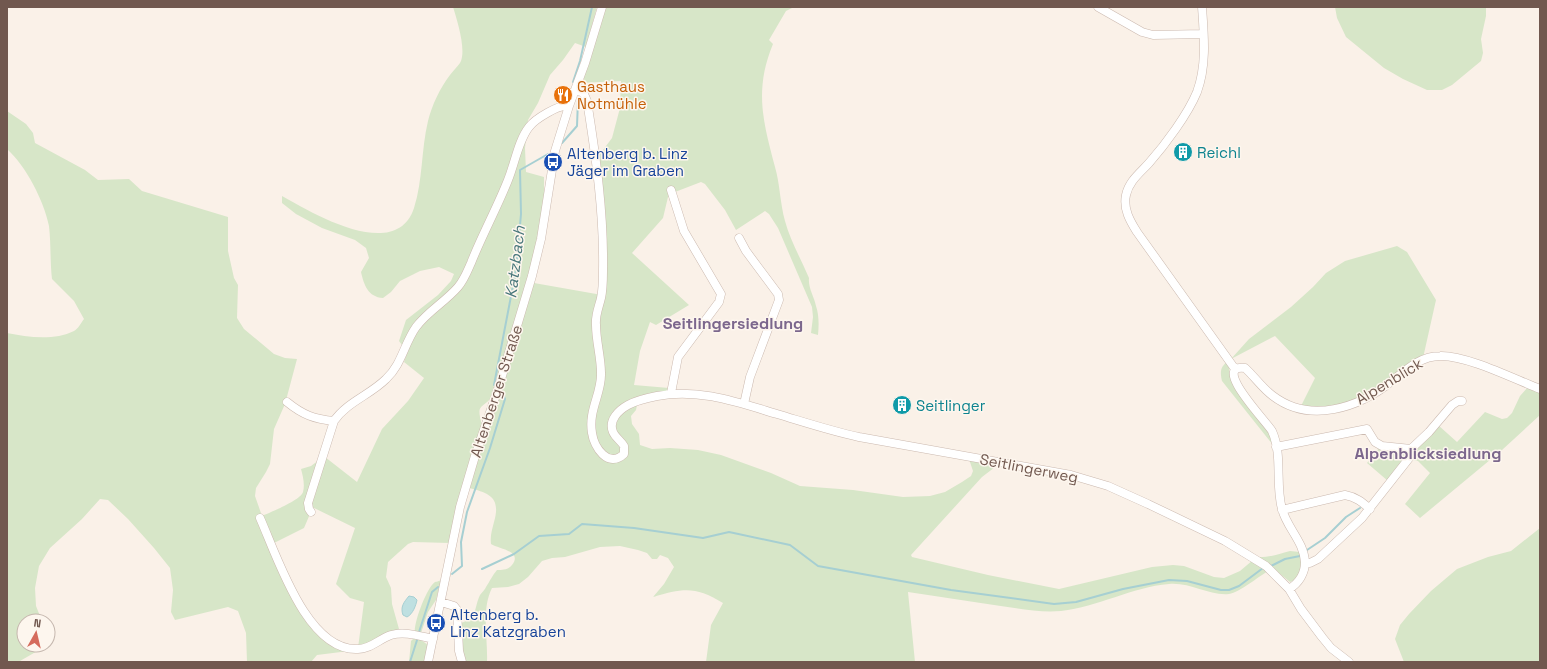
<svg xmlns="http://www.w3.org/2000/svg" width="1547" height="669" viewBox="0 0 1547 669" font-family="'Space Grotesk',sans-serif">
  <style>
    .green { fill: #d7e6c8 }
    .water { fill: #bfe0e1; stroke: #a6cfd2 }
    .lines { fill: none; stroke-linecap: round; stroke-linejoin: round }
    .stream { stroke: #a6cfd2; stroke-width: 2 }
    .minor-casing { stroke: #cbb9af; stroke-width: 9 }
    .minor { stroke: #fff; stroke-width: 8 }
    .labels { text-anchor: middle; dominant-baseline: central; stroke-width: 3; stroke-linejoin: round; paint-order: stroke }
    .food-label { font-size: 15px; fill: #c56008; stroke: #fdf6ee; text-anchor: start }
    .culture-label { font-size: 15px; fill: #0d838f; stroke: #fdf6ee; text-anchor: start }
    .transit-label { font-size: 15px; fill: #164399; stroke: #fdf6ee; text-anchor: start }
    .street-label { font-size: 15px; fill: #71584f; stroke: #fdf6ee }
    .water-label { font-size: 16px; font-style: italic; fill: #48777b; stroke: #fdf6ee }
    .neighbourhood-label { font-size: 16px; font-weight: bold; fill: #7c678d; stroke: #fdf6ee }
  </style>
  <rect width="100%" height="100%" fill="#faf1e8"/>
  <!-- green -->
  <path class="green" d="M453 7H597L586 47 575 43 563 60 550 75 538 103 528 120 525 148 526 172 544 177V196L535 255 492 397C481 410 476 403 482 425L450 543 413 542 408 544 388 562 386 577 391 588 392 604 399 629 358 648 364 602 350 598 336 584 355 528 310 506 325 457 357 482 382 429 408 401 424 378 404 362 413 337 418 332 413 331 407 341 402 345 399 341 406 320 438 295 451 281 454 274 439 267 420 271 400 281 391 292 383 298C368 297 364 285 361 272L369 258 366 248 355 240 322 228 296 214 282 203V196C312 213 396 263 414 208 423 180 421 150 428 121 432 105 440 88 450 75 453 71 457 67 460 63 467 51 457 20 453 7Z
    M606 7H803H794L786 11 769 40 773 44C754 90 763 121 775 167 780 184 780 203 785 221 790 240 801 259 809 278 808 288 814 296 816 306 819 315 819 325 818 335L811 333 813 317 812 307 778 228 769 214 765 211 736 230 725 210 705 184 701 182 675 192 668 197 663 218 632 253 689 305 656 325 650 322 640 351 634 385 669 388 666 391 637 405 636 410 631 416 632 424 639 434 640 445 652 449 670 448 698 450 721 455 771 473 800 486 853 490 903 497 930 496 945 492 962 482 971 476 973 471 969 459 999 464 982 477 911 555 912 557 988 575 1059 589 1152 567 1173 565 1184 566 1214 577 1224 578 1240 571 1253 560 1268 571C1258 577 1240 592 1229 594 1209 596 1190 582 1169 584 1132 587 1098 607 1061 611 1039 613 1016 608 994 605 965 601 937 596 908 592L915 662H706L711 625 723 603C696 586 683 588 653 597L664 584 674 567 668 558 660 555 657 559H652L647 553 638 550 620 546 600 547 565 557 552 558 542 561 528 577 519 584 508 587 492 588C481 610 488 638 487 662H464L461 623C478 618 474 607 480 595 482 592 485 590 486 587 490 581 492 576 497 570 503 570 508 570 512 565 523 551 499 549 491 544 490 536 492 530 494 522 501 498 490 493 469 488L534 283 602 295 597 158 612 138 620 108 621 81 581 83Z
    M1335 7H1486V16L1481 39 1483 53 1481 61 1452 85 1442 90H1427L1403 79 1384 68 1346 37 1337 18Z
    M7 111 26 124 33 133 35 143 85 170 98 180 129 179 142 191 228 217V251L234 278 238 285 237 318 244 329 274 354 285 358 297 359 285 404 274 429 270 464 266 472 256 488 255 496 262 516C271 512 301 500 303 492 305 485 303 476 301 469L311 466 319 460 306 502V506L310 514 304 528 274 543 263 516 257 519 286 583 311 625 327 641 349 651 317 655 311 662H247L246 633 238 611 228 607 175 620 171 612 173 590 170 568 154 548 128 519 108 500 100 499 82 519 50 548 39 566 35 588 36 606 42 621H24V645H48V632L53 642 20 661 7 662V333C27 337 54 341 74 331 78 329 81 323 84 319L74 301 52 279C50 262 51 243 49 226 44 201 26 166 7 149Z
    M1397 246 1407 252 1436 300 1423 358 1361 398 1328 408H1300L1315 378 1275 336 1231 359 1249 339 1291 307 1313 287 1326 273 1345 261Z
    M1228 361 1230 375 1270 433 1273 445 1222 381C1220 372 1220 367 1228 361Z
    M1528 387 1540 391V415L1502 450 1420 518 1405 504 1430 473 1418 461 1412 460C1417 446 1428 436 1438 425L1457 442 1485 412 1502 419 1507 418 1512 413 1520 396Z
    M1379 448 1406 451 1408 455 1388 481 1367 463Z
    M1540 528V662H1404L1395 639 1400 625 1409 614 1431 591 1457 569 1488 557 1511 551Z
    M1290 551 1300 552 1302 568 1295 580 1290 582 1259 557C1272 557 1278 554 1290 551Z
    M441 580 436 600 428 612 421 633H415C413 624 427 587 435 582 435 582 440 581 441 580Z
    M413 639 421 640 428 645 425 662H409L411 641Z"/>
  <!-- water -->
  <path class="water" d="M409 596 414 597 417 600C416 605 413 614 407 617L403 615C400 607 404 602 409 596Z"/>
  <g class="lines">
    <!-- stream -->
    <path class="stream" d="M573 82 580 61 592 7
      M562 143 577 126 578 100
      M494 385 516 270 521 214 520 170 548 154
      M1307 550 1325 538 1346 517 1360 508
      M1271 566 1285 559 1300 556
      M482 569 514 554 539 536 569 534 582 524 634 528 703 538 729 532 790 545 818 566 951 590 1054 604 1076 602 1123 589 1169 580 1187 581 1221 590H1229L1239 586 1263 568
      M452 574 462 566 461 542 467 512 490 448 505 399 501 390
      M419 632 432 592 438 587
      M410 662 418 637"/>
    <!-- minor casing -->
    <g class="minor-casing">
      <path id="minor" d="M1098 7 1142 32 1153 35 1203 34
        M1202 7C1204 35 1207 65 1197 92 1188 114 1165 145 1149 163 1140 173 1129 181 1126 195 1123 209 1130 221 1137 232L1235 369
        M576 88 584 94 587 101C596 157 604 214 603 271 603 280 603 289 601 298 599 307 595 315 596 325 596 341 601 357 601 373 602 393 588 410 592 433 594 447 608 469 624 454V446C621 441 615 437 613 432 608 420 619 410 628 405 637 400 647 398 657 396 699 388 737 402 777 414 804 422 831 431 859 437L1071 475 1108 486 1148 504 1225 541 1266 566 1289 589 1301 609 1322 637 1331 648 1349 662
        M671 190 684 231 721 294 719 302 678 357 671 393
        M739 238 746 251 778 294 779 300 750 377 744 404
        M287 402C303 415 314 419 334 421 347 402 370 395 386 379 402 364 404 344 416 327 428 311 445 302 458 287 464 280 467 272 471 263 482 235 497 208 508 180 515 163 518 141 529 127 535 119 559 104 569 106
        M1276 447 1367 429 1375 442 1382 446 1411 449
        M1282 510 1345 495C1356 497 1362 502 1370 509
        M311 512 309 509 308 503 334 421
        M260 518C277 556 307 652 358 649 371 649 379 639 391 635 405 631 419 636 433 639
        M1305 563H1310L1318 559 1362 518 1410 457 1411 449 1429 432 1452 405 1458 401H1462
        M1289 589C1299 583 1305 573 1305 562 1304 542 1287 528 1282 509 1275 484 1283 455 1272 431 1267 422 1210 364 1245 368 1255 377 1262 388 1273 396 1310 424 1359 408 1392 381 1407 369 1421 356 1440 356 1466 355 1514 379 1540 389
        M441 602 454 606 457 610 459 651 462 662
        M428 662 460 507 475 456 498 389 532 276 541 239 555 151 569 106 585 63 602 7"/>
    </g>
    <!-- minor -->
    <use href="#minor" class="minor"/>
  </g>
  <!-- icons -->
  <defs>
    <g id="restaurant-disc" transform="scale(1)"><circle r="9.5" fill="#e8710a" stroke="#fdf6ee"/><path d="M-5-6h1v4h1v-4h1v4h1v-4h1v5L-1.5 .5V6h-2V.5L-5-1ZM5-6V6H3V1.5H1.5Q1.5-4 5-6Z" fill="#fff"/></g>
    <g id="building-disc" transform="scale(1)"><circle r="9.5" fill="#0f9aa8" stroke="#fdf6ee"/><path d="M-4-6H4V6H1V3H-1V6H-4ZM-2.5-4.3h1.7v1.8h-1.7ZM.8-4.3h1.7v1.8H.8ZM-2.5-1h1.7V.8h-1.7ZM.8-1h1.7V.8H.8Z" fill="#fff"/></g>
    <g id="bus-disc" transform="scale(1)"><circle r="9.5" fill="#1a4fb4" stroke="#fdf6ee"/><path d="M-5-6H5V4H4V6H2V4H-2V6H-4V4H-5ZM-3.5-4V0h7V-4ZM-3.5 1.2v1.5H-2V1.2ZM2 1.2v1.5H3.5V1.2Z" fill="#fff"/></g>
  </defs>
  <g fill-rule="evenodd">
    <use href="#restaurant-disc" x="563" y="95"/>
    <use href="#building-disc" x="1183" y="152"/>
    <use href="#bus-disc" x="553" y="162"/>
    <use href="#building-disc" x="902" y="405"/>
    <use href="#bus-disc" x="436" y="623"/>
  </g>
  <g class="labels">
    <!-- food labels -->
    <g class="food-label">
      <text x="577" y="86">Gasthaus<tspan x="577" dy="17">Notmühle</tspan></text>
    </g>
    <!-- culture labels -->
    <g class="culture-label">
      <text x="1197" y="152">Reichl</text>
      <text x="916" y="405">Seitlinger</text>
    </g>
    <!-- transit labels -->
    <g class="transit-label">
      <text x="567" y="153">Altenberg b. Linz<tspan x="567" dy="17">Jäger im Graben</tspan></text>
      <text x="450" y="614">Altenberg b.<tspan x="450" dy="17">Linz Katzgraben</tspan></text>
    </g>
    <!-- street labels -->
    <g class="street-label">
      <text transform="translate(1389 381) rotate(-31)">Alpenblick</text>
      <text transform="translate(496 391) rotate(-72)">Altenberger Straße</text>
      <text transform="translate(1029 468) rotate(11)">Seitlingerweg</text>
    </g>
    <!-- water labels -->
    <g class="water-label">
      <text transform="translate(515 262) rotate(-83)">Katzbach</text>
    </g>
    <!-- neighbourhood labels -->
    <g class="neighbourhood-label">
      <text x="733" y="323">Seitlingersiedlung</text>
      <text x="1428" y="453">Alpenblicksiedlung</text>
    </g>
  </g>
  <!-- border -->
  <rect width="1547" height="669" fill="none" stroke="#71584f" stroke-width="16"/>
  <!-- north arrow -->
  <g transform="translate(36 633) rotate(8)"><circle r="19" fill="#fdf6ee" stroke="#c5b7ae"/>
  <path d="M0-3L7 15L0 10L-7 15Z" fill="#d56b5c"/>
  <text y="-6" font-size="11" font-weight="bold" text-anchor="middle" fill="#71584f">N</text>
  </g>
</svg>
